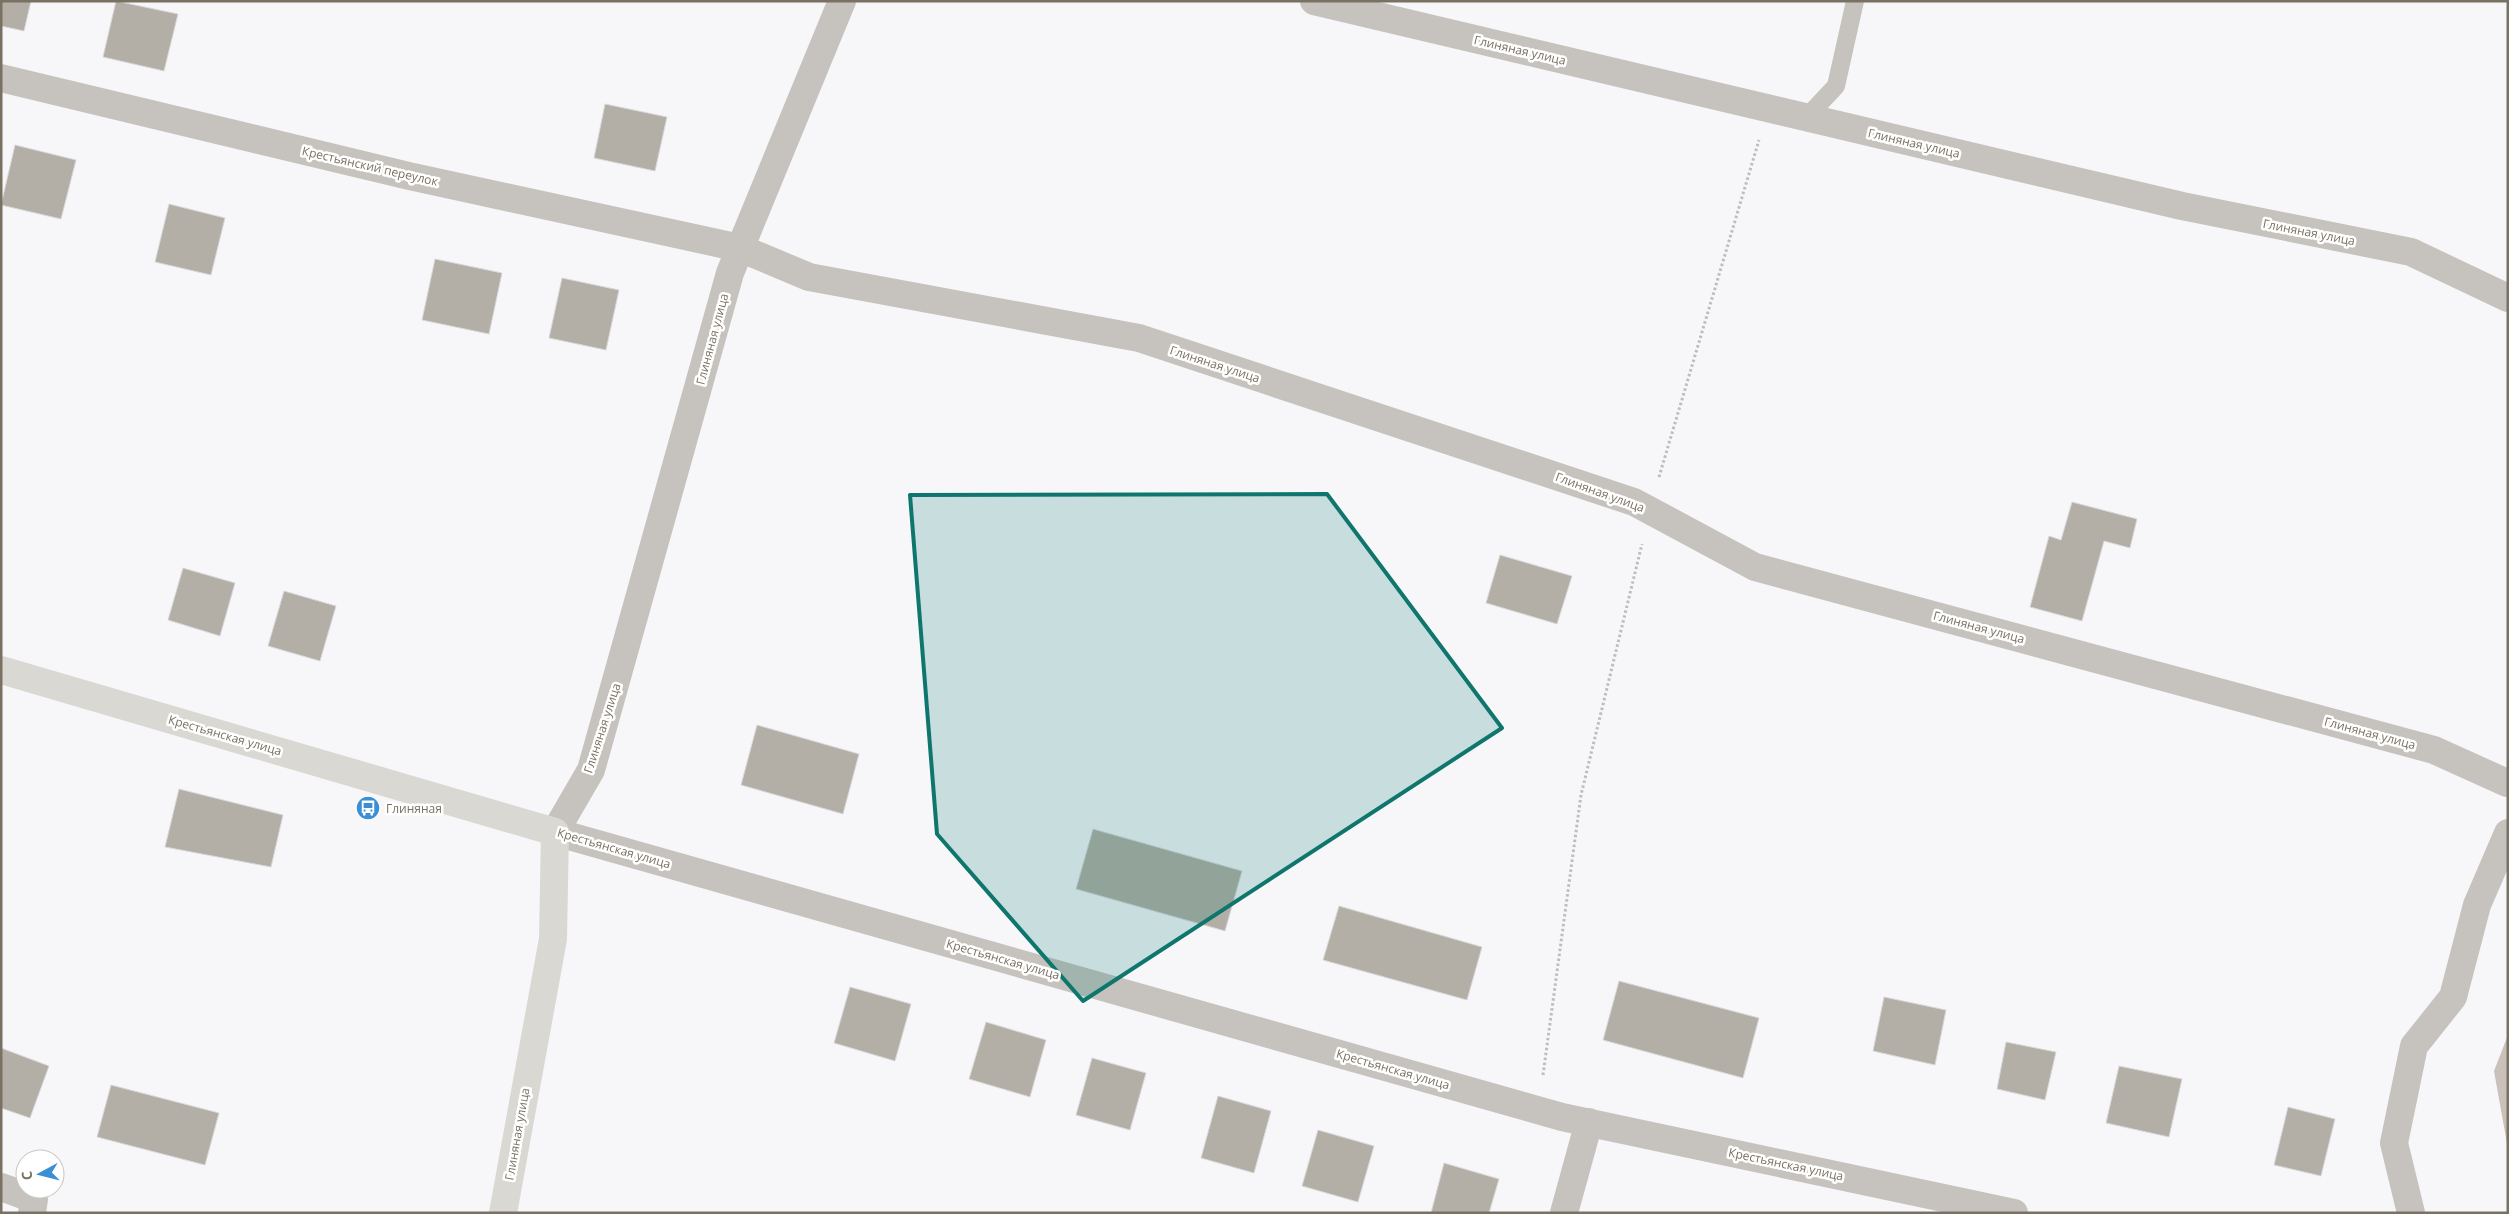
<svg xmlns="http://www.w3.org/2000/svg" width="2509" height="1214" viewBox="0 0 2509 1214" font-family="'Open Sans',sans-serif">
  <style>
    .water { fill: #c9c1ba }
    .building { fill: #b3aea6; stroke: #d9d9db }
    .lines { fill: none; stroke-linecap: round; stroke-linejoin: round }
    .path { stroke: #bfbdb9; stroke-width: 3; stroke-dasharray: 2.5 2.5; stroke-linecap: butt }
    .lane { stroke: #c6c3be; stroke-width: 18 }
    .street { stroke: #c6c3be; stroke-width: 28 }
    .secondary { stroke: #d9d8d3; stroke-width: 28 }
    .marked { fill: #0f766e; fill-opacity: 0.2; stroke: #0f766e; stroke-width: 4; stroke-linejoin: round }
    .labels { text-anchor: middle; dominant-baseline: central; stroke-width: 5; stroke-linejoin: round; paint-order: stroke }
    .street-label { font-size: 12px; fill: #797162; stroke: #fff }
    .poi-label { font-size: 12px; fill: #797162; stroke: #fff; text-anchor: start }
  </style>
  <rect width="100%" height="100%" fill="#f7f7f9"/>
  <!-- water -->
  <path class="water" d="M2508 1035V1149L2494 1071Z"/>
  <!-- building -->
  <path class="building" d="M1 1H31L24 31 1 26Z
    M116 1 178 14 164 71 103 57Z
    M605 104 667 117 655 171 594 158Z
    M15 145 76 160 61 219 1 205Z
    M169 204 225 218 211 275 155 262Z
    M435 259 502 273 489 334 422 320Z
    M562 278 619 290 606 350 549 338Z
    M2072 502 2137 519 2130 548 2104 541 2082 621 2030 607 2049 536 2061 540Z
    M1500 555 1572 576 1557 624 1486 603Z
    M183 568 235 583 220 636 168 620Z
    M284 591 336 606 320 661 268 646Z
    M757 725 859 754 843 814 741 785Z
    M179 789 283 815 271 867 165 847Z
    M1093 829 1242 871 1225 931 1076 889Z
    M1339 906 1482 947 1467 1000 1323 960Z
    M1619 981 1759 1018 1743 1078 1603 1040Z
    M850 987 911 1004 895 1061 834 1043Z
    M1884 997 1946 1010 1935 1065 1873 1051Z
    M986 1022 1046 1040 1030 1097 969 1079Z
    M2006 1042 2056 1052 2045 1100 1997 1089Z
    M1 1048 49 1066 30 1118 1 1108Z
    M1092 1058 1146 1073 1130 1130 1076 1115Z
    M2119 1066 2182 1079 2169 1137 2106 1123Z
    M111 1085 219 1113 205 1165 97 1137Z
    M1218 1096 1271 1111 1254 1173 1201 1158Z
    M2288 1107 2335 1119 2321 1176 2274 1165Z
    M1318 1130 1374 1146 1358 1202 1302 1186Z
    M1444 1163 1499 1179 1489 1213H1431Z"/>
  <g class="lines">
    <!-- path -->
    <path class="path" d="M1659 477 1759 140
      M1543 1075 1581 795 1642 544"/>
    <!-- lane -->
    <path class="lane" d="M1806 118 1836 86 1855 1"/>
    <!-- street -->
    <path class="street" d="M842 1 730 273 591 770 555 832 1562 1117 2014 1213
      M1314 1 2182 206 2411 252 2508 298
      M1 78 409 176 740 248 809 277 1139 338 1634 502 1755 567 2434 750 2507 783
      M1 1187 34 1199 32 1213
      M1564 1213 1589 1122
      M2411 1213 2394 1143 2414 1046 2453 997 2477 905 2508 833"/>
    <!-- secondary -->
    <path class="secondary" d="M1 670 555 832 553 939 503 1213"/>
  </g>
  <!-- marked area -->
  <path class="marked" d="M1327 494 1502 728 1083 1001 937 834 910 495Z"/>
  <!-- icons -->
  <defs>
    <g id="bus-disc" transform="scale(1.25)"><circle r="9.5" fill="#3c8fd4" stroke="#fff"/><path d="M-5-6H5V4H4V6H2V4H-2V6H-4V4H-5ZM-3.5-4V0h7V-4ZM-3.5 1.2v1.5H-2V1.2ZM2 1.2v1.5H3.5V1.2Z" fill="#fff"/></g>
  </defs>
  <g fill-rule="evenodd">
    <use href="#bus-disc" x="368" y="808"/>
  </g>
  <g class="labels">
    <!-- street labels -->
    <g class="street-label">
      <text transform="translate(1520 50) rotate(13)">Глиняная улица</text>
      <text transform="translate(1914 143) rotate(13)">Глиняная улица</text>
      <text transform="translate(370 166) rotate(13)">Крестьянский переулок</text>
      <text transform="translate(2309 232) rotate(11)">Глиняная улица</text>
      <text transform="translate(712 339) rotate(-75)">Глиняная улица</text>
      <text transform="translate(1215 364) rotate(18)">Глиняная улица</text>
      <text transform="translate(1600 492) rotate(20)">Глиняная улица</text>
      <text transform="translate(1979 627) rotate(15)">Глиняная улица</text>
      <text transform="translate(602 728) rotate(-72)">Глиняная улица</text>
      <text transform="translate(2370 733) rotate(15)">Глиняная улица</text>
      <text transform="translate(225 735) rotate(16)">Крестьянская улица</text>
      <text transform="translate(614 848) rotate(16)">Крестьянская улица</text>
      <text transform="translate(1003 959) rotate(16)">Крестьянская улица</text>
      <text transform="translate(1393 1069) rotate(16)">Крестьянская улица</text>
      <text transform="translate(517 1134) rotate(-80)">Глиняная улица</text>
      <text transform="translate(1786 1164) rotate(12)">Крестьянская улица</text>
    </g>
    <!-- poi labels -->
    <g class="poi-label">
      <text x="386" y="808">Глиняная</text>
    </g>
  </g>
  <!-- border -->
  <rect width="2509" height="1214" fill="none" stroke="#797162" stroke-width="5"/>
  <!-- north arrow -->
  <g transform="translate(40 1174) rotate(263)"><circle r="24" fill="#ffffff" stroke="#c9c6c0"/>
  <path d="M0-4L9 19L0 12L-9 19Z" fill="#3c8fd4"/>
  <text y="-8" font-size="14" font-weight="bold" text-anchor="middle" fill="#797162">С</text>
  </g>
</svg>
